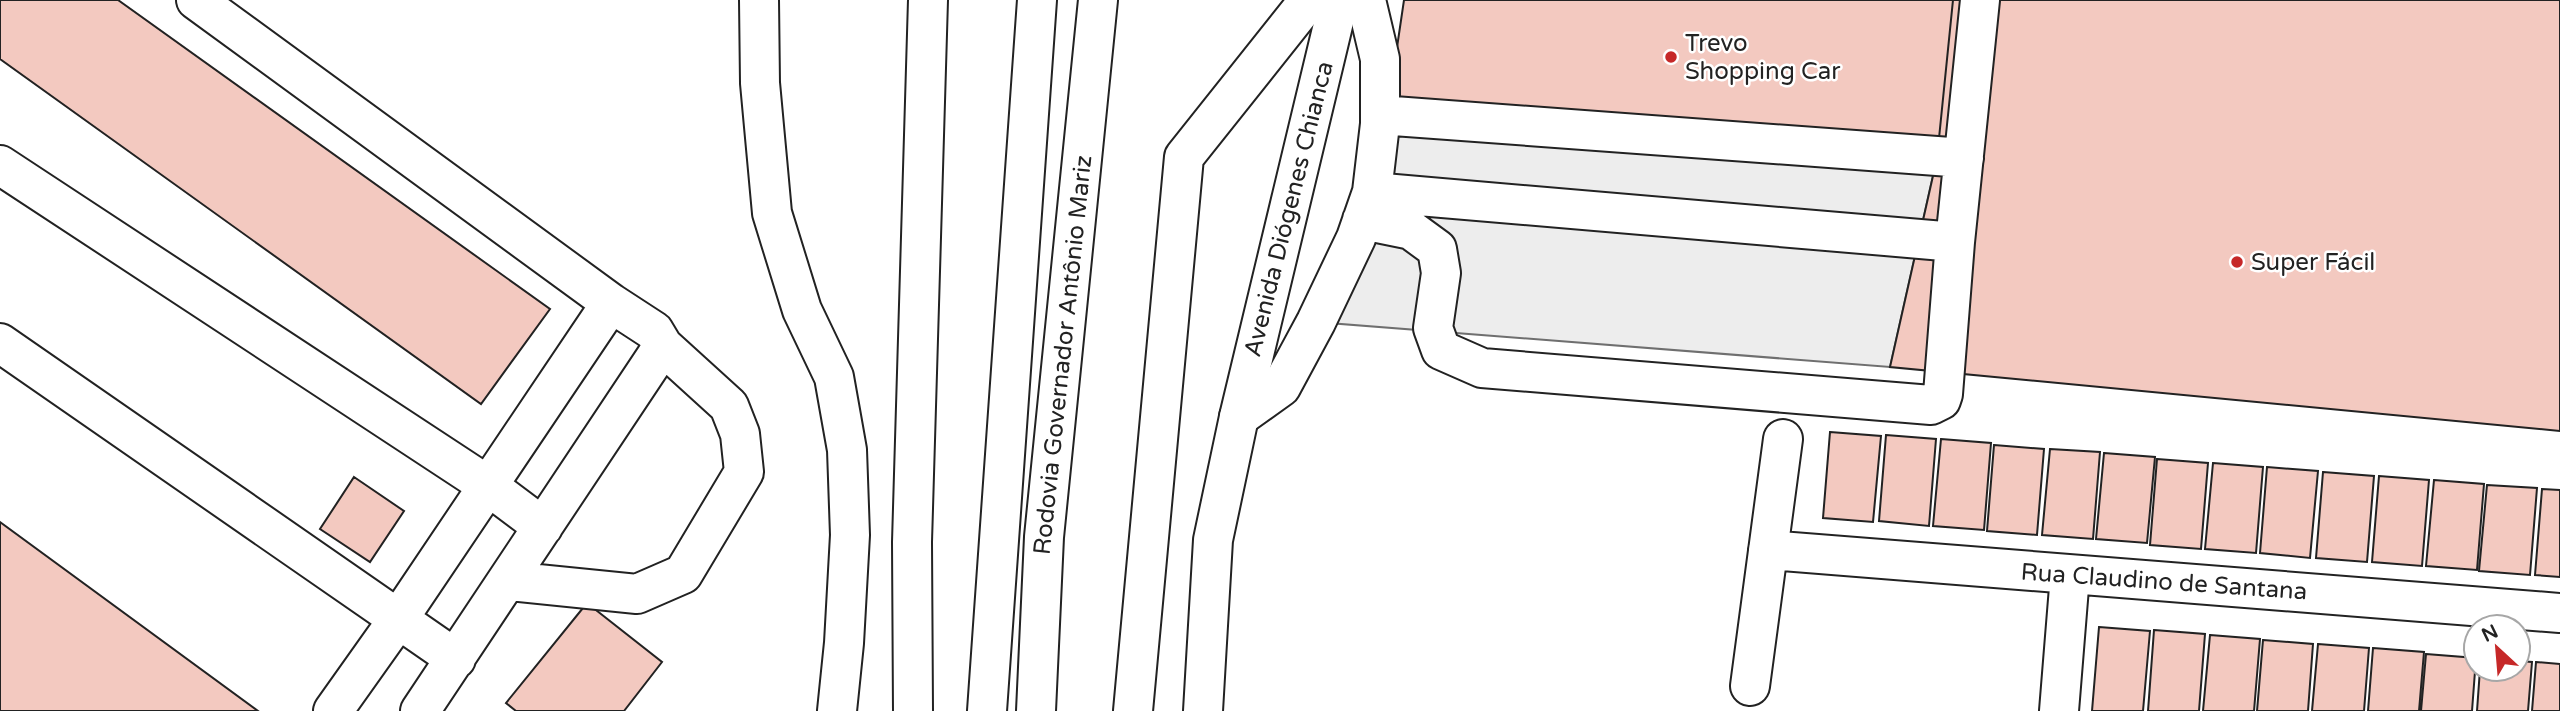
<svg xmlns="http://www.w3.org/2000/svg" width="2560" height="711" viewBox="0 0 2560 711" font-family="'Varela Round',sans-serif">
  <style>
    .parking { fill: #ededed; stroke: #6f6f6f; stroke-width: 2 }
    .building { fill: #f3c9c0; stroke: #222; stroke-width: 2 }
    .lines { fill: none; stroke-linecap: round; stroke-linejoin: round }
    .minor-casing { stroke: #222; stroke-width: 42 }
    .major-casing { stroke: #222; stroke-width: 42 }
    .highway-casing { stroke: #222; stroke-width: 42 }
    .minor { stroke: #fff; stroke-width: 38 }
    .major { stroke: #fff; stroke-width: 38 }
    .highway { stroke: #fff; stroke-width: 38 }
    .poi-dot { fill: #c62828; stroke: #fff; stroke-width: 2.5 }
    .labels { text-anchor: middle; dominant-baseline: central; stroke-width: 5; stroke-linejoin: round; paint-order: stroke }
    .poi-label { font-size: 24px; fill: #222; stroke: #fff; text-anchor: start }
    .street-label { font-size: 24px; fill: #222; stroke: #fff }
  </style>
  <rect width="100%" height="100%" fill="#fff"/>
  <!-- parking -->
  <path class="parking" d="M1380 124 1937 158 1890 367 1316 322Z"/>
  <!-- building -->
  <path class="building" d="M0 0H118L550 309 481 404 0 59Z
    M1404 0H1953L1937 158 1387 115Z
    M1953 0H2560V431L1890 367 1937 158Z
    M1830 432 1881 436 1873 522 1823 518Z
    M1886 435 1936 439 1929 526 1879 521Z
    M1941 439 1991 443 1984 530 1933 526Z
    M1994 445 2044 449 2037 535 1987 531Z
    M2050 449 2100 452 2093 539 2042 535Z
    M2104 453 2155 457 2147 543 2096 539Z
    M2157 459 2208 463 2201 549 2150 545Z
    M2213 463 2263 467 2256 553 2205 549Z
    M2267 467 2318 471 2310 558 2260 553Z
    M2323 472 2374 476 2367 562 2316 558Z
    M2379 476 2429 480 2422 566 2372 562Z
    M354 477 404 511 370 562 320 529Z
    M2434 480 2484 484 2477 570 2426 566Z
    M2487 485 2537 488 2530 575 2479 571Z
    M2542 489 2560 490V577L2535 575Z
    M0 522 258 711H0Z
    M587 603 662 662 624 711H516L506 703Z
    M2099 627 2150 631 2143 711H2092Z
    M2154 630 2205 634 2199 711H2148Z
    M2210 635 2260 639 2254 711H2203Z
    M2263 640 2313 644 2308 711H2257Z
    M2318 644 2369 648 2364 711H2312Z
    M2373 648 2424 652 2419 711H2368Z
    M2426 654 2476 658 2472 711H2421Z
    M2518 661 2532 662 2528 711H2477L2480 669H2518Z
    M2536 662 2560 664V711H2532Z"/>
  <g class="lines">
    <!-- minor casing -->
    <g class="minor-casing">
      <path id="minor" d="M196 0 611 303
        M1380 115 1964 158
        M0 165 487 485 543 527
        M1372 192 1955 242
        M1362 220 1411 230 1437 249 1441 273 1433 328 1441 350 1482 368 1931 405 1941 400 1943 394 1955 242 1980 0
        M0 343 456 659
        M1239 417 1281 387 1316 322 1356 238 1372 192 1380 124V59L1366 0
        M1768 550 2560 613
        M508 581 637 594 683 574 744 472 740 434 729 406 663 346
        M1750 686 1783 439
        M333 711 399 618 611 303 654 331 663 346 420 711
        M2059 711 2070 575"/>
    </g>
    <!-- major casing -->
    <g class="major-casing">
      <path id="major" d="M759 0 760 83 772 213 802 310 834 377 847 450 850 535 844 643 837 711
        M913 711 912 542 928 0
        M1203 711 1213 540 1239 417 1339 0"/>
    </g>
    <!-- highway casing -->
    <g class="highway-casing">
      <path id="highway" d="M987 711 1037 0
        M1036 711 1044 537 1098 0
        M1133 711 1184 157 1309 0"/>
    </g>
    <!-- minor -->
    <use href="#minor" class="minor"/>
    <!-- major -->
    <use href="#major" class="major"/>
    <!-- highway -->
    <use href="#highway" class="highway"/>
  </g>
  <!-- markers -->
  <g class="poi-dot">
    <circle cx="1671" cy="57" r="7"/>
    <circle cx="2237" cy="262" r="7"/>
  </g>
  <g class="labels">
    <!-- poi labels -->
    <g class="poi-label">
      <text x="1685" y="43">Trevo<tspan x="1685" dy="28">Shopping Car</tspan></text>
      <text x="2251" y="262">Super Fácil</text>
    </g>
    <!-- street labels -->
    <g class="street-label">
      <text transform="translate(1289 209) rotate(-76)">Avenida Diógenes Chianca</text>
      <text transform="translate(1063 355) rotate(-84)">Rodovia Governador Antônio Mariz</text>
      <text transform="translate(2164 582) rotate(4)">Rua Claudino de Santana</text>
    </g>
  </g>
  <!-- north arrow -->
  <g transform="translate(2497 648) rotate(334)"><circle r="33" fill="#ffffff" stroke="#a7a7a7" stroke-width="2"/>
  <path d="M0-5L12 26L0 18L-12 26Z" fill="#c62828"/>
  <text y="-10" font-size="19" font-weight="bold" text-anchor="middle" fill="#222222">N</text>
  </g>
</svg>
